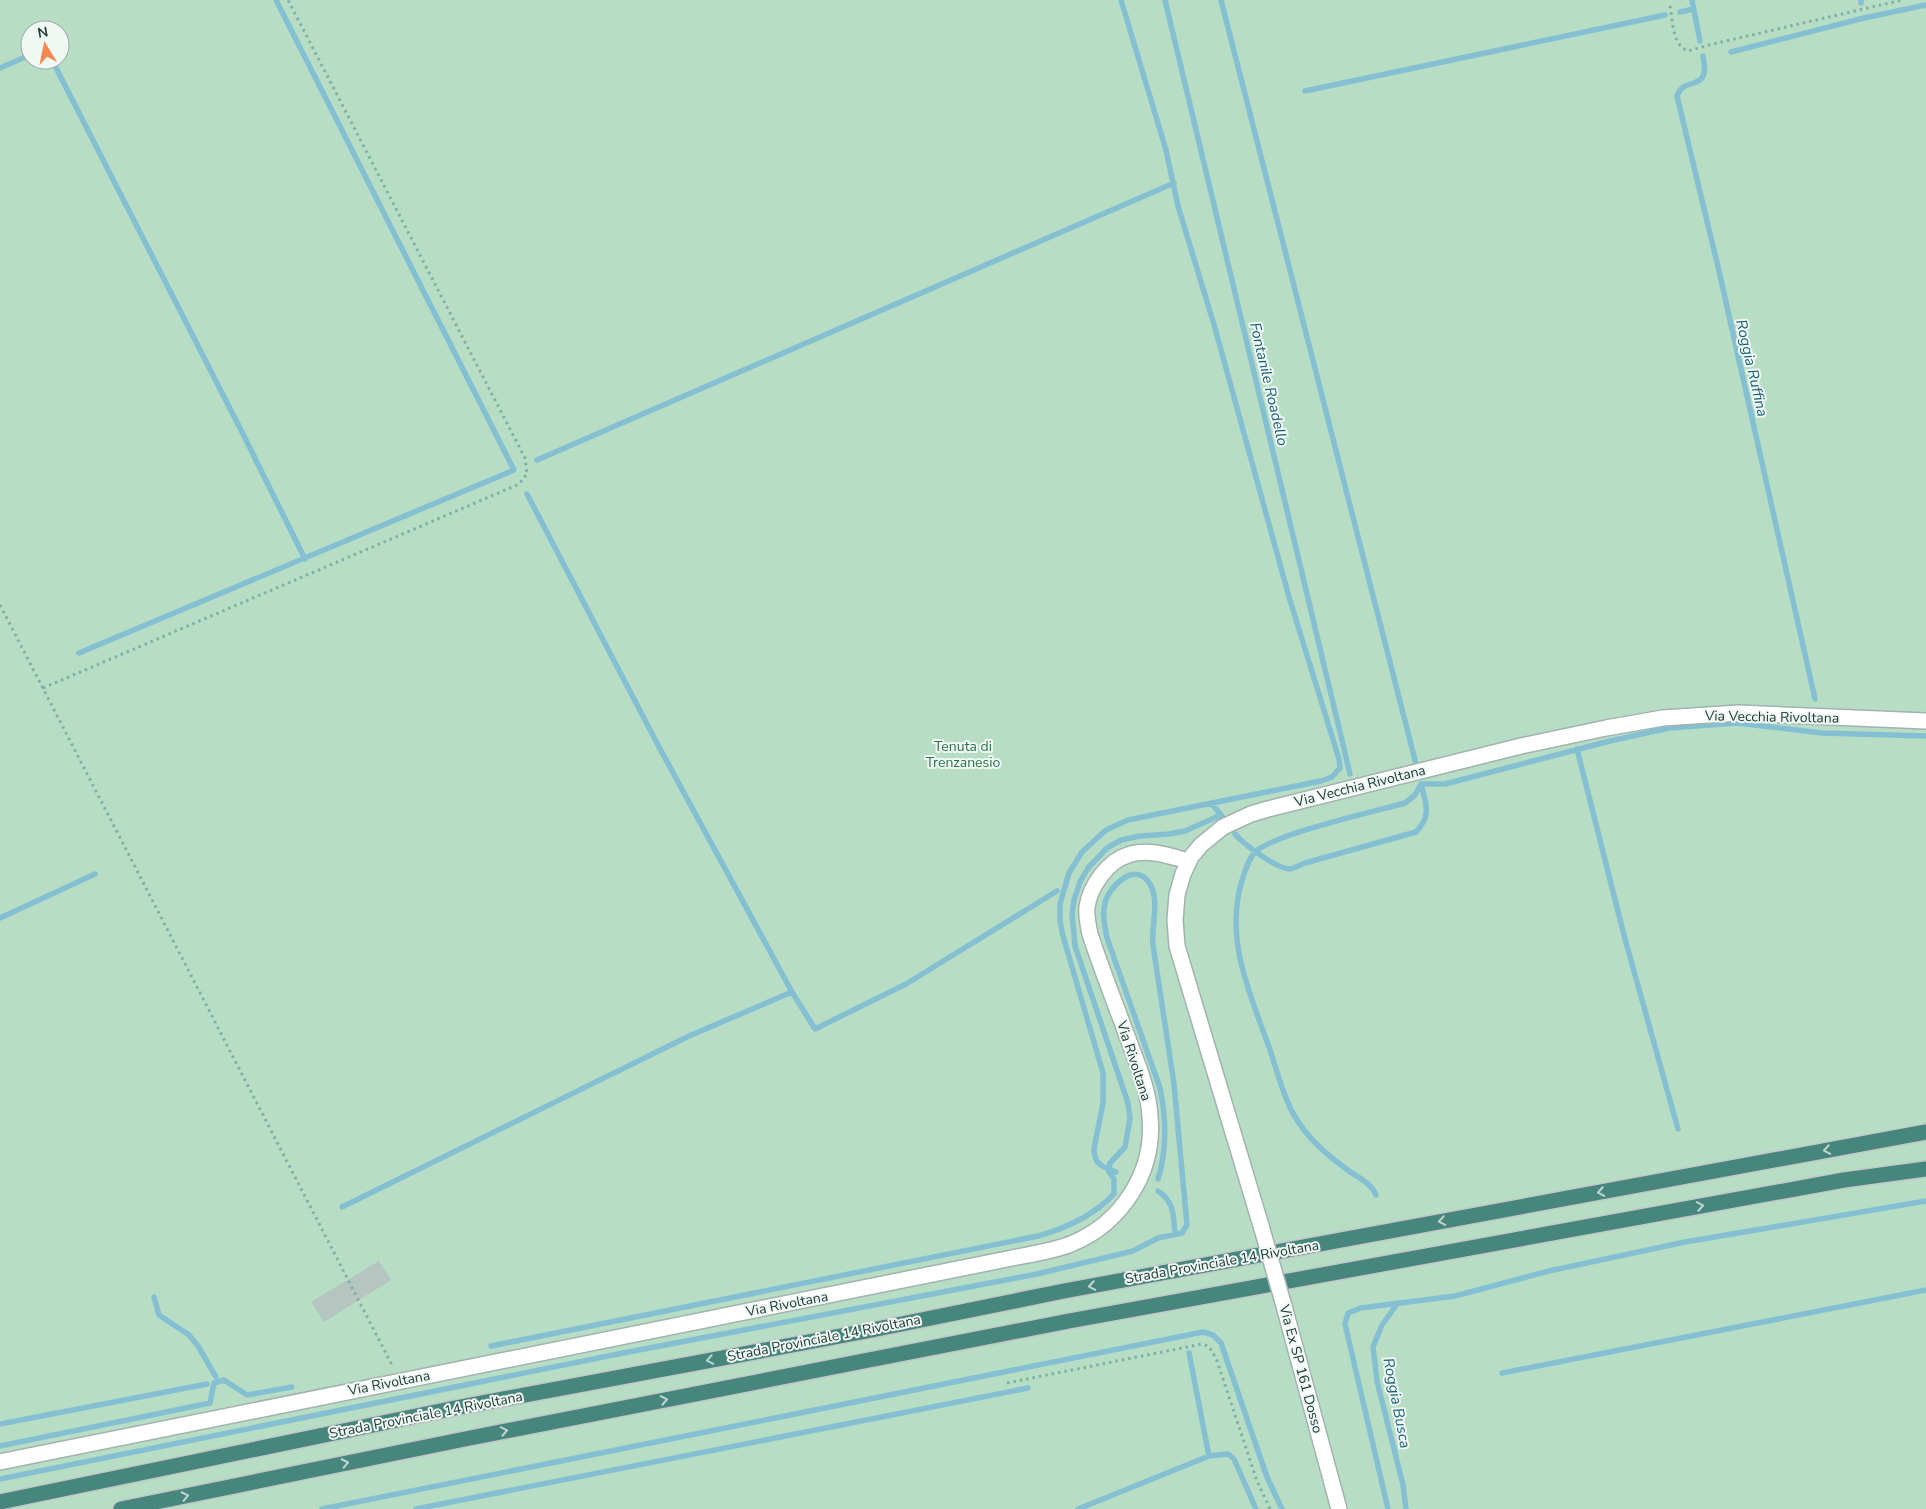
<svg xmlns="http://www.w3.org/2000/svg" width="1926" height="1509" viewBox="0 0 1926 1509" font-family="'Nunito Sans',sans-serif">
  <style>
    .green { fill: #b7ddc5; fill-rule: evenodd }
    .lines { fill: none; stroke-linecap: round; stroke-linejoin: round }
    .stream { stroke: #85c0d2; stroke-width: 5.5 }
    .building { fill: #b5c6c0 }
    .minor-casing { stroke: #a2b3af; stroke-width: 18 }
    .trunk-casing { stroke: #c1c8c7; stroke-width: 18 }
    .path { stroke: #7fb0a5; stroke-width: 3; stroke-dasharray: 2.5 4; stroke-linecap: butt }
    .minor { stroke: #fff; stroke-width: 15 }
    .trunk { stroke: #46867c; stroke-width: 15 }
    .minor-bridge-casing { stroke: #a2b3af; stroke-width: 18; stroke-linecap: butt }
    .minor-bridge { stroke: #fff; stroke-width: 15 }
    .oneway { stroke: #bdd6d0 }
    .labels { text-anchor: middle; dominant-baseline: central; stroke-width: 4; stroke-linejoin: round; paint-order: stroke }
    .street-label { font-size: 14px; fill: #203c37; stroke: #f0f8f4 }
    .park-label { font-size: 14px; fill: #29734c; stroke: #f0f8f4 }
    .water-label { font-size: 15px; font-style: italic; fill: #186079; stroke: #f0f8f4 }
  </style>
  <rect width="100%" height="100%" fill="#dfebe7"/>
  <!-- green -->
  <path class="green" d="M0 0H1926V1509H0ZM30 30H60V60H30Z"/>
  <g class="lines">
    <!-- stream -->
    <path class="stream" d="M1165 0 1350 774
      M1221 0 1416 764
      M1692 0 1700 41
      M1861 0V3
      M1680 12 1694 9
      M1731 52 1864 18 1926 5
      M1703 56C1711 95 1684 74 1677 96L1719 271 1815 699
      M52 60 242 432 305 559
      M0 68 30 55
      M1305 91 1665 15
      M537 460 1174 183
      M527 494 658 745 792 992 815 1029 906 984 1057 891
      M79 653 514 470 276 0
      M1577 749 1625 939 1678 1129
      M1421 784H1445L1610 741 1669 728 1737 723 1822 733 1926 736
      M1211 803 1222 816
      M1235 834C1243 844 1277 869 1290 869 1295 868 1300 865 1305 863L1416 832C1432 815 1426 805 1421 784
      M0 918 95 874
      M1116 1172C1103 1167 1094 1165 1094 1149L1103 1103V1073L1063 936 1060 921V904L1069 873 1082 852 1106 830 1128 820 1321 781 1332 777 1340 768 1339 759 1289 597 1215 328 1178 206 1166 150 1121 0
      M1158 1191C1175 1202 1173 1216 1175 1234
      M1376 1195C1371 1182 1356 1177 1345 1168 1327 1155 1309 1139 1297 1120 1285 1102 1277 1071 1270 1050 1251 996 1225 942 1241 884 1244 874 1247 862 1254 853 1270 835 1376 811 1405 803L1415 795 1421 784
      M342 1207 689 1036 792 992
      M154 1297 159 1315 189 1335 198 1346 216 1377
      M1395 1307 1382 1325 1373 1347 1377 1381 1403 1485 1406 1509
      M491 1346 1038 1236C1067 1228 1093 1216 1114 1194V1179L1109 1172 1110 1163 1125 1147 1130 1119 1128 1103 1075 946 1072 914 1074 900 1080 882 1088 868 1107 848 1121 840 1140 836 1169 834 1185 831 1221 815
      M1189 1353 1209 1456
      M1502 1373 1926 1290
      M0 1424 207 1384
      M0 1446 210 1403 214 1383 224 1380 247 1395 292 1387
      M0 1479 623 1353 1037 1274 1133 1251 1158 1238 1182 1233 1187 1225 1174 1084 1153 945C1151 926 1160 901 1150 884 1136 860 1109 886 1105 903 1102 915 1105 926 1107 938L1160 1088C1166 1117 1167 1150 1158 1179
      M322 1509 1203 1332 1213 1335 1221 1343 1267 1477 1282 1509
      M416 1509 1028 1388
      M1078 1509 1209 1456 1228 1454 1234 1459 1256 1509
      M1388 1509 1345 1324 1348 1313 1361 1308 1455 1296 1549 1271 1685 1242 1926 1201"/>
  </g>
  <!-- building -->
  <path class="building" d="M379 1261 391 1280 324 1322 311 1302Z"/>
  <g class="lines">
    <!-- minor casing -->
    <g class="minor-casing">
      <path id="minor" d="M1262 1229 1177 946 1175 920 1177 895 1183 874 1191 857 1201 845 1223 827 1251 814 1268 809 1521 746 1606 728 1663 718 1738 713 1926 721
        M1284 1306 1339 1509
        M0 1462 1012 1258C1032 1254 1053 1251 1071 1244 1122 1223 1155 1172 1150 1117 1149 1092 1139 1068 1130 1044 1117 1008 1102 971 1090 934 1088 925 1086 916 1087 907 1090 886 1108 861 1128 855 1147 848 1170 856 1188 861"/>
    </g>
    <!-- trunk casing -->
    <g class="trunk-casing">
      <path id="trunk" d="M0 1502 455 1408 867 1331 1064 1291 1926 1132
        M121 1509 465 1439 1069 1321 1844 1180 1926 1169"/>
    </g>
    <!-- path -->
    <path class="path" d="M1670 6C1673 21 1672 45 1688 51L1709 45 1902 0
      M0 605 393 1367
      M43 688 510 488 519 484 527 474 525 458 288 0
      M1007 1383 1202 1344C1211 1346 1213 1353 1217 1361L1257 1481 1270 1509"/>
    <!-- minor -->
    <use href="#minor" class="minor"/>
    <!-- trunk -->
    <use href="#trunk" class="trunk"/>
    <!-- minor-bridge casing -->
    <g class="minor-bridge-casing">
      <path id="minor-bridge" d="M1262 1229 1284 1306"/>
    </g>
    <!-- minor-bridge -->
    <use href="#minor-bridge" class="minor-bridge"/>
  </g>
  <!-- one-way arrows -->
  <defs><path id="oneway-chevron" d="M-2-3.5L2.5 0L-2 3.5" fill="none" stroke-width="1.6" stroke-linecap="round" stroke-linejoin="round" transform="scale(1.25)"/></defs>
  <g class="oneway">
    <use href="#oneway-chevron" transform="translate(1827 1150) rotate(170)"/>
    <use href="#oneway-chevron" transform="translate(1601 1192) rotate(170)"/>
    <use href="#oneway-chevron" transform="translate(1700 1206) rotate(-10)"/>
    <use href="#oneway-chevron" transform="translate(1442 1221) rotate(170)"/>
    <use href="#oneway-chevron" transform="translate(1092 1286) rotate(170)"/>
    <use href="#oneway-chevron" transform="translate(710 1360) rotate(169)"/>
    <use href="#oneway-chevron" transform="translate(664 1400) rotate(-11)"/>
    <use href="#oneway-chevron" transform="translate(504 1431) rotate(-11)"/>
    <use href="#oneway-chevron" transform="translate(345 1463) rotate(-12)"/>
    <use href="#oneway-chevron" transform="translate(185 1496) rotate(-12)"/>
  </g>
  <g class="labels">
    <!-- street labels -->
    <g class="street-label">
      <text transform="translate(1772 717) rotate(1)">Via Vecchia Rivoltana</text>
      <text transform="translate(1360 786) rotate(-14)">Via Vecchia Rivoltana</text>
      <text transform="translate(1134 1061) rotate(72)">Via Rivoltana</text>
      <text transform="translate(1222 1262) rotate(-10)">Strada Provinciale 14 Rivoltana</text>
      <text transform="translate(787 1304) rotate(-11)">Via Rivoltana</text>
      <text transform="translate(824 1338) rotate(-11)">Strada Provinciale 14 Rivoltana</text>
      <text transform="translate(1301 1369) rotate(75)">Via Ex SP 161 Dosso</text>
      <text transform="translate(389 1383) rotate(-11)">Via Rivoltana</text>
      <text transform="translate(426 1415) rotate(-11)">Strada Provinciale 14 Rivoltana</text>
    </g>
    <!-- park labels -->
    <g class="park-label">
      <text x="963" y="746">Tenuta di<tspan x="963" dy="16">Trenzanesio</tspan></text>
    </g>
    <!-- water labels -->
    <g class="water-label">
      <text transform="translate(1752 368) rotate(77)">Roggia Ruffina</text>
      <text transform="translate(1269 384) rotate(77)">Fontanile Roadello</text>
      <text transform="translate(1397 1403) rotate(79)">Roggia Busca</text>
    </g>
  </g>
  <!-- north arrow -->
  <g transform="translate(45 45) rotate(350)"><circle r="24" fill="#f0f8f4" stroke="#9dada8"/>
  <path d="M0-4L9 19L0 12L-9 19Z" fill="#f68952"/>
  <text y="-8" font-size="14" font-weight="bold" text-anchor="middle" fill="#203c37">N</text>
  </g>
</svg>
